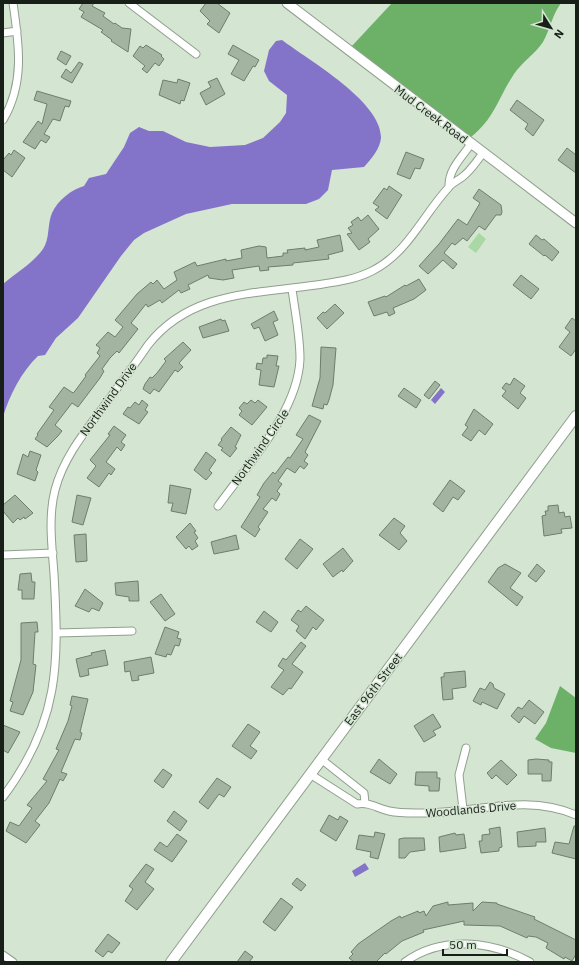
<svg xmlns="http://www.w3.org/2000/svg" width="579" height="965" viewBox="0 0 579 965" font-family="'IBM Plex Sans',sans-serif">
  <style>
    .green { fill: #a9d7a5 }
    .forest { fill: #6cb167 }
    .water { fill: #8474c9 }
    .building { fill: #a3b4a1; stroke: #6e7e6c }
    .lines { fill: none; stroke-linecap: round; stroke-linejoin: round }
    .street-casing { stroke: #8fa08d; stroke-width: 9 }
    .secondary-casing { stroke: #8fa08d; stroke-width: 11 }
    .primary-casing { stroke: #8fa08d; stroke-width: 12 }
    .street { stroke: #fff; stroke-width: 7 }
    .secondary { stroke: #fff; stroke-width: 9 }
    .primary { stroke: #fff; stroke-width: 10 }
    .labels { text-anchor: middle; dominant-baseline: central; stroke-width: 3; stroke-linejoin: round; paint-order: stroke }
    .street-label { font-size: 12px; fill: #181f18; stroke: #d4e6d2 }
  </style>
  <rect width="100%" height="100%" fill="#d4e6d2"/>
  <!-- green -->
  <path class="green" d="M479 233 486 239 476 253 468 247Z"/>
  <!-- forest -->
  <path class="forest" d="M392 3H561C552 15 550 30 543 42 535 54 522 62 514 74 498 98 495 118 471 137L351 47Z
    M560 686 576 698V753L551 748 535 739 546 723Z"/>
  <!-- water -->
  <path class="water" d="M282 40C310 61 382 102 381 138 380 149 371 159 364 167L332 170 328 190 319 199 306 204H232L186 214 144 233 134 240 121 256 78 318 56 338 45 355 38 356C22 371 9 396 3 417V284C17 272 32 264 43 249 50 239 47 225 52 213 58 200 71 190 84 186L89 178 106 174 124 147 130 133 139 127 149 131H163L186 142 210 147 245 145 263 138 280 122 286 113 287 95 269 81 264 71 269 50 276 41Z
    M441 388 445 392 435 404 431 400Z
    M365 863 369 869 355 877 352 871Z"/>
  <!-- building -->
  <path class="building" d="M83 3H94L92 6 105 13 103 16 114 24 115 23 122 28 131 29 128 52 111 41 112 40 101 32 103 30 81 17 84 12 79 9Z
    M206 3H217L230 13 219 33 207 24 210 21 200 11Z
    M146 45 162 55 161 56 164 59 159 66 155 63 147 73 142 69 145 66 133 56 140 46 143 48Z
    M233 45 259 60 255 67 253 66 244 81 231 74 239 60 228 54Z
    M61 51 71 56 66 65 57 59Z
    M79 62 83 64 72 83 61 77 66 69 71 73Z
    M217 78 225 94 206 105 200 93 211 87 208 82Z
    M178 79 190 83 184 101 181 100 180 104 159 95 163 80 177 83Z
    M37 91 71 101 69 107 65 106 60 121 53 119 44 134 50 137 46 143 41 140 35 149 23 142 38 121 42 124 47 104 34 100Z
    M517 100 544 120 533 136 525 129 528 124 510 110Z
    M567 148 576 155V173L558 160Z
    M14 150 25 158 12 177 3 170V160L9 153 11 155Z
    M406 152 424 159 420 169 415 168 410 179 397 174Z
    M389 186 402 195 387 219 375 210 379 207 373 203 384 188 387 190Z
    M479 189 501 205 502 212 501 215H496L485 230 479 226 467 241 463 238 455 245 452 243 444 253 457 264 453 269 443 260 428 274 419 266 439 244 458 219 467 225 480 203 473 198Z
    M368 215 379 229 368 239 370 242 359 250 347 234 352 233 348 228 353 225 351 222 358 217 361 221Z
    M340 235 343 251 328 255 329 259 293 263V265L268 267 269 270 260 271 259 266 232 270 234 278 223 280 209 278 208 275 188 285 190 289 181 293 179 290 162 303 160 300 148 307 146 304 131 323 138 329 119 353 117 351 110 358 102 369 104 371 100 378 78 407 72 403 55 425 62 431 57 437 47 447 35 439 38 435 37 434 54 410 49 407 64 387 73 393 75 391 86 376 85 375 100 356 97 353 100 348 96 345 108 332 115 337 123 327 115 320 137 294 151 282 153 284 157 280 164 289 177 280 174 272 195 262 197 266 226 259V261L242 258 241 250 259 246 266 247 267 258 283 256V253H288L287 250 305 248V250L319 247 317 240Z
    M536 235 542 240 544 239 559 252 552 261 545 255 544 256 529 244Z
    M521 275 539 289 531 299 513 285Z
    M419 279 426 290 414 299 393 308 395 313 389 316 387 312 374 316 368 302 385 296 386 297 405 285 406 286Z
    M335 304 344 313 327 329 317 318 323 312 325 313Z
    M274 311 278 320 273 322 278 335 265 341 259 327 254 329 251 324Z
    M572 318 576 321V349L571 356 559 347 570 332 565 328Z
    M221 319 222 321 225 320 229 331 203 338 199 327Z
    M183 342 191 350 179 363 183 367 178 372 175 370 159 392 154 389 150 394 143 389 145 384 150 377 152 378 157 373 166 361 164 359Z
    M321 347 336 348 333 385 329 400 327 405 324 404 323 409 312 406 320 378Z
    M267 355 278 356 276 366H279L274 387 259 385 261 370 256 369 257 363 262 364 263 358H267Z
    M514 378 525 386 520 393 526 398 518 409 502 396 506 391 502 388 506 383 510 385Z
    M435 381 440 385 429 399 424 395Z
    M404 388 421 400 416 408 398 396Z
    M142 400 148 405 145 410 148 412 139 424 123 414 128 407 130 408 135 402 139 405Z
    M251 400 255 403 258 400 267 407 252 425 239 415 242 411 239 408 244 402 247 404Z
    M474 409 493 424 485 435 479 430 471 441 462 435 468 427 465 425Z
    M309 415 321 421 305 452 308 455 304 461 308 464 304 469 300 466 295 473 287 468 278 481 282 484 277 491 280 494 276 501 272 498 263 509 268 512 258 527 260 529 255 537 241 527 260 497 257 495 264 483 273 472 275 474 288 457 290 458 303 439 296 435Z
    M114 426 126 435 121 442 125 445 121 451 117 447 106 462 115 469 111 475 109 473 99 487 87 478 96 466 90 460 110 435 108 434Z
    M231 427 241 435 235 447 237 448 230 457 221 450 223 448 218 445 222 440 221 439Z
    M30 451 41 455 36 470 38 472 35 481 17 474 23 454 28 457Z
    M206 452 216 460 209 470 212 473 206 480 194 470Z
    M450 480 465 491 458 500 453 497 443 512 433 504Z
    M170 485 191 489 186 514 171 511 173 503H168Z
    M15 495 33 513 25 519 24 517 20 520 18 518 13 523 3 511V505Z
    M77 495 91 498 83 525 72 522Z
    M558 505 559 513 564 512 565 517 570 516 572 528 561 529 562 533 544 536 542 516 546 515 545 511H548V506Z
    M394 518 405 526 400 533 407 541 399 550 379 535Z
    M190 523 196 531 194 532 198 538 195 541 198 546 192 550 189 546 186 549 176 537Z
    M86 534 87 561 76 562 74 535Z
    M236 535 239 549 214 554 211 542Z
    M300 539 313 549 297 569 285 559Z
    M343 548 353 561 343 572 342 570 333 577 323 564Z
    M505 564 521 573 510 588 523 597 517 606 488 582 498 568Z
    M537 564 545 571 536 582 528 576Z
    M31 573 32 582H35L34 599H22V590H18L20 574Z
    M138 581 139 601H129V597L116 595 115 583Z
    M85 589 103 603 99 611 92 608 89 612 75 606Z
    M161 594 175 614 165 621 150 602Z
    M306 606 324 620 316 630 313 627 305 639 296 631 299 626 291 620 298 610 301 612Z
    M264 611 278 622 271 632 256 622Z
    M37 622 38 632H35L33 664 36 665 33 692 23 715 10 711 13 702 10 701 21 660V623Z
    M165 627 179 632 177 638 181 639 179 646 175 645 171 655 167 654 166 657 155 654Z
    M301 642 306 646 292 664 303 672 291 689 289 688 283 695 271 687 284 670 278 666 283 658 286 660Z
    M105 650 108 665 88 669 89 675 80 677 76 659 92 655 91 653Z
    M151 657 154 673 138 676 139 680 132 681 130 671 125 672 124 662Z
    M465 671 466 687 452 689 453 699 443 700 441 677H444V673Z
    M490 682 493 684 494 688 505 694 497 709 482 702 481 705 473 701 480 688 485 690Z
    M72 696 88 699 80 732 82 733 80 740 75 739 61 772 67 774 63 781 60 779 49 803 35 821 40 825 26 843 6 831 10 822 19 826 32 808 27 805 47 781 43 779 59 750 56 749 68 721 72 706 70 705Z
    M529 700 544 712 535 724 524 716 519 723 511 716 518 707 522 709Z
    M433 714 441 727 433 731 436 735 424 742 414 726Z
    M248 724 260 732 250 746 257 751 251 759 232 746Z
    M3 725 20 732 8 753 3 750Z
    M379 759 397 774 390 784 370 772Z
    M536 759 549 760V762H552L551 781H542V774H528V760Z
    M501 760 517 775 507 785 496 775 492 779 487 773Z
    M163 769 172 775 163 788 154 781Z
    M416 772H437V778H440L439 791H429V786L415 785Z
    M217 778 231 787 224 797 219 794 208 809 199 802Z
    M174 811 187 821 180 831 167 821Z
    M329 815 338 820 340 816 348 821 336 841 320 831Z
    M574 826H576V859L552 853 555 842 569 844Z
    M500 827 502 847 499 848V851L481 853 479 841H482V835L490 834 489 829Z
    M545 828 546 842H536V846L518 847 517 832Z
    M375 832 385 834 378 859 370 857 371 852 356 849 359 835 374 837Z
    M455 833 456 835 464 834 466 848 440 852 439 837Z
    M177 834 187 841 172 862 154 850 160 842 167 847Z
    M404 838H424L425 850 410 852 405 858H399V839Z
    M146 864 154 869 145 882 154 889 137 910 125 901 133 889 129 886Z
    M297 878 306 885 301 891 292 884Z
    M281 898 293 907 275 931 263 922Z
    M448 902V905L473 903V911L482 902 497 903V904L535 917 534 919 576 940V954L572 961 565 957 564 959 546 948 548 943 536 937 528 936 527 938 500 926 464 925V921L423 930 424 932 402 941 386 954 385 953 376 962H354L349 958 353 954 351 952 358 944 391 921 400 916 401 918 418 911 419 913 424 911 426 916 433 906Z
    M108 934 120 943 112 953 108 951 103 957 95 951Z
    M245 951 253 957 249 962H237Z"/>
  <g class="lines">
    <!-- street casing -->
    <g class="street-casing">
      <path id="street" d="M129 3 196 54
        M3 33 17 31
        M3 120C25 83 19 44 13 3
        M449 185C449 169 462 157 471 144
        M218 506C248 464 298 412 300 359 300 335 295 312 292 289
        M3 555 53 553
        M57 633 132 631
        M321 759 364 793 365 803
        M310 774 357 804C370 802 376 808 389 811 398 813 407 813 416 813 469 815 524 792 576 815
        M3 797C60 721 59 664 54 574 52 546 48 517 55 490 63 459 83 434 102 409 117 388 133 367 148 345 190 291 255 294 316 285 336 282 354 280 372 271 408 253 423 215 449 187 452 183 457 181 461 178 470 172 476 162 483 153
        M463 809 459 775 466 748
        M3 955 13 962
        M405 962C442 935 492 941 530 962"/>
    </g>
    <!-- secondary casing -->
    <g class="secondary-casing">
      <path id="secondary" d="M287 3 576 223"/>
    </g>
    <!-- primary casing -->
    <g class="primary-casing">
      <path id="primary" d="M171 962 576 416"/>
    </g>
    <!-- street -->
    <use href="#street" class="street"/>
    <!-- secondary -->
    <use href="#secondary" class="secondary"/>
    <!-- primary -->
    <use href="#primary" class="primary"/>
  </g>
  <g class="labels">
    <!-- street labels -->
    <g class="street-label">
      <text transform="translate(431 114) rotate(37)">Mud Creek Road</text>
      <text transform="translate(108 399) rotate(-54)">Northwind Drive</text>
      <text transform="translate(260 447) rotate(-55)">Northwind Circle</text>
      <text transform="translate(373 689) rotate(-53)">East 96th Street</text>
      <text transform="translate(471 809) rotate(-5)">Woodlands Drive</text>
    </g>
  </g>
  <!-- border -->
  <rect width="579" height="965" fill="none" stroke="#181f18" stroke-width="8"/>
  <!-- north arrow -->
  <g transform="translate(551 28) rotate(127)" stroke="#d4e6d2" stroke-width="3" paint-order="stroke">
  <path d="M0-3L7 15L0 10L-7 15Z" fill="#181f18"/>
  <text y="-6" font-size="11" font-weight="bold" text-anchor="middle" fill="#181f18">N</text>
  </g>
  <!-- scale -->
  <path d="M443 949v6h64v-6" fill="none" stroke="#181f18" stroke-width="2"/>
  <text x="449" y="949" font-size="12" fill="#181f18" stroke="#d4e6d2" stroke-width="3" paint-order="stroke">50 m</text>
</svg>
